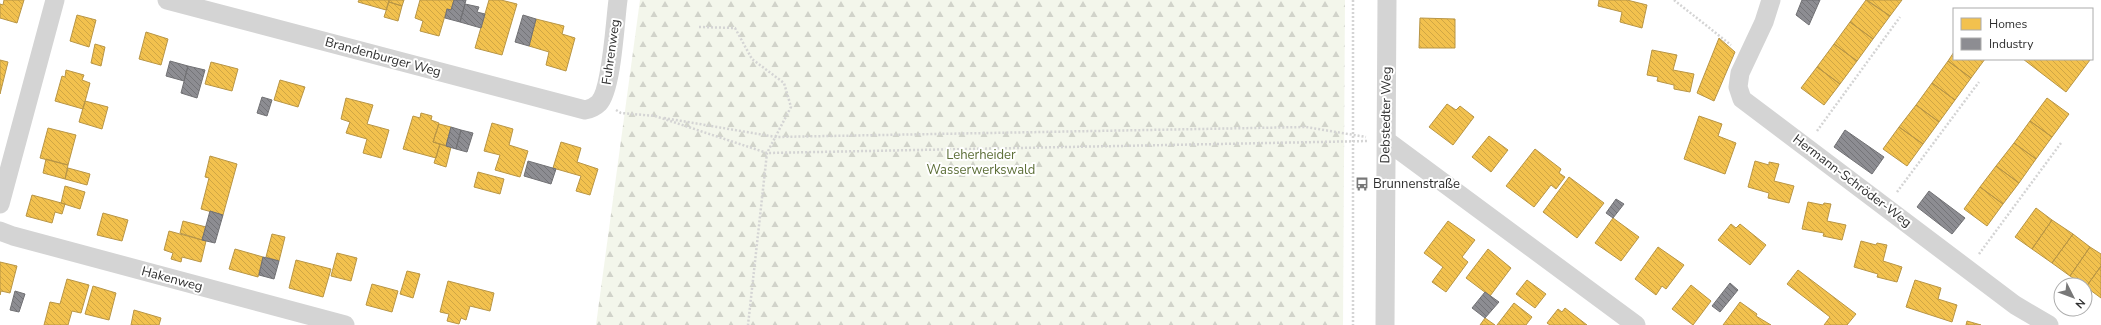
<svg xmlns="http://www.w3.org/2000/svg" width="2101" height="325" viewBox="0 0 2101 325" font-family="'Nunito Sans',sans-serif">
  <style>
    .forest { fill: url(#forest-firs) }
    .homes { fill: url(#homes-back-hatch); stroke: #b89545 }
    .industry { fill: url(#industry-back-hatch); stroke: #717174 }
    .lines { fill: none; stroke-linecap: round; stroke-linejoin: round }
    .path { stroke: #d4d4d4; stroke-width: 2.5; stroke-dasharray: 2 2; stroke-linecap: butt }
    .street { stroke: #d4d4d4; stroke-width: 19 }
    .labels { text-anchor: middle; dominant-baseline: central; stroke-width: 4; stroke-linejoin: round; paint-order: stroke }
    .street-label { font-size: 13px; fill: #2f2f2f; stroke: #fff }
    .park-label { font-size: 13px; fill: #5d6f38; stroke: #fff }
    .poi-label { font-size: 13px; fill: #2f2f2f; stroke: #fff; text-anchor: start }
  </style>
  <defs>
    <pattern id="forest-firs" width="22" height="20" patternUnits="userSpaceOnUse"><rect width="22" height="20" fill="#f3f6eb"/><path d="M5 1l3.5 6h-7zM16 11l3.5 6h-7z" fill="#d1d3ca"/></pattern>
    <pattern id="homes-back-hatch" width="6" height="6" patternUnits="userSpaceOnUse"><rect width="6" height="6" fill="#f2c14e"/><path d="M-1 5l2 2M0 0l6 6M5-1l2 2" fill="none" stroke="#d0a644"/></pattern>
    <pattern id="industry-back-hatch" width="6" height="6" patternUnits="userSpaceOnUse"><rect width="6" height="6" fill="#8d8d92"/><path d="M-1 5l2 2M0 0l6 6M5-1l2 2" fill="none" stroke="#747478"/></pattern>
  </defs>
  <rect width="100%" height="100%" fill="#fff"/>
  <!-- forest -->
  <path class="forest" d="M640 0H1345L1343 325H596Z"/>
  <!-- homes -->
  <path class="homes" d="M4 0H24L17 23 0 18V4L3 5Z
    M359 0H389L386 10 358 2Z
    M389 0H404L402 6 389 2Z
    M420 0H454L451 10 447 9 439 36 420 31 423 21 415 18Z
    M489 0H501L517 4 502 55 475 48Z
    M1599 0H1627L1647 5 1642 28 1620 22 1622 12 1598 6Z
    M1866 0 1890 16 1873 39 1850 22Z
    M1867 0H1902L1890 16Z
    M389 2 402 6 398 21 384 17Z
    M77 15 96 20 89 47 70 41Z
    M1420 18 1455 19V48H1419Z
    M536 19 564 26 562 34 575 38 566 71 546 65 549 52 529 46Z
    M1850 22 1873 39 1857 61 1834 44Z
    M146 32 168 39 161 65 139 59Z
    M1719 38 1735 52 1714 101 1697 93Z
    M95 44 105 47 101 66 91 63Z
    M1834 44 1857 61 1840 84 1817 67Z
    M1652 50 1677 55 1673 70 1694 74 1690 92 1674 89V85L1657 81 1658 77 1647 75Z
    M1954 52V59H1985L1971 78 1948 61Z
    M2023 59H2089L2090 60 2066 92Z
    M0 60 8 62 0 94Z
    M1948 61 1971 78 1955 100 1932 83Z
    M211 62 238 69 232 91 205 84Z
    M1817 67 1840 84 1824 105 1801 88Z
    M66 70 84 75 82 80 90 83 83 109 55 101 62 76 65 77Z
    M280 80 305 87 298 107 274 100Z
    M1932 83 1955 100 1939 122 1916 105Z
    M346 98 373 105 367 124 389 130 381 158 363 153 367 139 346 133 350 122 341 119Z
    M2047 98 2069 114 2052 137 2030 121Z
    M85 101 108 107 102 129 79 122Z
    M1447 104 1456 110 1460 106 1474 117 1453 145 1429 127Z
    M1916 105 1939 122 1923 144 1899 127Z
    M421 113 432 116 431 120 439 123 433 142 440 144 436 158 403 149 413 116 420 118Z
    M1699 116 1722 124 1718 136 1736 143 1725 174 1684 159Z
    M2030 121 2052 137 2036 159 2014 143Z
    M492 123 513 129 509 145 528 151 520 177 495 170 500 155 484 151Z
    M439 124 451 127 446 146 433 142Z
    M1899 127 1923 144 1907 166 1883 149Z
    M48 128 76 135 68 165 40 158Z
    M1489 136 1508 150 1491 172 1472 157Z
    M561 142 581 148 577 162 598 169 590 195 576 191 581 176 553 168Z
    M2014 143 2036 159 2019 183 1996 166Z
    M440 144 451 147 446 167 434 163Z
    M1535 149 1561 169 1559 173 1565 177 1556 189 1551 185 1534 207 1506 186Z
    M210 156 237 164 223 215 201 209 209 178 205 177Z
    M46 159 68 165 65 179 43 173Z
    M1755 161 1769 165V162L1779 164 1774 181 1794 186 1789 203 1768 198 1769 193 1748 187Z
    M1996 166 2019 183 2003 204 1980 187Z
    M68 168 90 174 87 185 65 179Z
    M478 172 504 179 500 194 474 187Z
    M1569 177 1604 203 1577 238 1543 212Z
    M65 186 85 192 80 209 61 203Z
    M1980 187 2003 204 1987 226 1964 209Z
    M32 195 65 204 62 214 55 212 52 223 26 216Z
    M1808 202 1823 205 1824 203 1831 204 1827 221 1846 225 1842 240 1823 236 1824 233 1802 229Z
    M2036 208 2052 220 2032 249 2015 237Z
    M103 213 128 220 122 241 97 235Z
    M1613 218 1639 237 1621 261 1595 243Z
    M2052 220 2073 234 2052 263 2032 249Z
    M183 221 206 227 202 240 180 233Z
    M1448 221 1475 240 1462 257 1468 262 1446 292 1432 282 1443 267 1424 253Z
    M1731 224 1736 228 1740 224 1766 245 1750 265 1718 240Z
    M169 231 206 241 201 262 182 257 181 262 171 259 173 253 164 250Z
    M272 234 285 237 279 261 266 257Z
    M2073 234 2090 247 2070 276 2052 263Z
    M1861 241 1876 245 1877 243 1887 245 1883 261 1902 267 1897 282 1877 277 1878 274 1854 267Z
    M1658 247 1684 265 1666 289 1662 286 1656 295 1635 279Z
    M2090 247 2101 254V266L2086 287 2070 276Z
    M235 249 263 257 258 277 229 269Z
    M1488 249 1511 268 1490 296 1466 278Z
    M337 253 357 258 351 281 331 276Z
    M296 260 331 269 323 297 289 288Z
    M0 262 17 266 10 293 1 291 0 295Z
    M2101 266V298L2086 287Z
    M1798 270 1856 314 1847 325H1824L1830 317 1787 284Z
    M407 271 420 274 413 298 400 294Z
    M67 279 89 285 81 313 72 311 68 325H44L50 302 60 304Z
    M1527 280 1546 294 1535 308 1516 294Z
    M1915 280 1941 288 1938 299 1957 305 1952 322 1906 307Z
    M448 281 494 293 490 311 470 306 466 320 461 318 459 324 447 321 449 314 440 312Z
    M372 284 398 291 392 312 366 305Z
    M1691 285 1711 301 1693 325 1672 309Z
    M93 286 116 293 109 320 85 314Z
    M1740 302 1757 314 1756 316 1771 325H1723Z
    M1514 303 1532 317 1526 325H1497Z
    M1565 308 1587 325H1550L1547 323 1558 309 1562 312Z
    M134 310 161 318 159 325H131Z
    M1485 318 1495 325H1480Z
    M1967 321 1981 325H1966Z"/>
  <!-- industry -->
  <path class="industry" d="M454 0H466L460 22 445 18 447 9 451 10Z
    M1802 0H1820L1809 25 1796 15Z
    M465 4 479 7 477 12 485 14 481 28 460 22Z
    M523 15 536 19 529 46 515 42Z
    M170 61 188 66 184 81 166 76Z
    M188 66 205 70 197 98 181 93Z
    M262 97 272 100 267 116 257 113Z
    M451 127 461 130 456 149 446 146Z
    M461 130 473 133 467 152 456 149Z
    M1845 130 1884 157 1872 174 1834 147Z
    M528 161 556 169 551 184 524 176Z
    M1929 191 1965 218 1952 234 1917 207Z
    M1616 199 1624 204 1613 218 1606 213Z
    M210 211 223 215 215 243 202 240Z
    M263 257 279 261 274 279 259 275Z
    M1730 283 1738 290 1720 312 1712 306Z
    M15 291 25 294 19 312 10 310Z
    M1485 292 1499 302 1485 318 1472 308Z"/>
  <g class="lines">
    <!-- path -->
    <path class="path" d="M1353 0V325
      M1674 0 1731 45
      M699 27 735 28 752 59 784 83 791 107 767 153 748 325
      M616 110 621 113 655 116 767 153 1368 141
      M664 118 776 137 1306 127 1366 137
      M1817 131 1900 17
      M1897 192 1979 82
      M1979 254 2061 143"/>
    <!-- street -->
    <path class="street" d="M167 0 585 110C590 109 595 107 599 103 612 89 615 21 618 0
      M1771 0 1764 22 1740 73 1738 87 1742 99 2015 305 2049 325
      M1387 141 1636 325
      M0 204 55 0
      M0 231 13 236 345 325
      M1385 325 1387 0"/>
  </g>
  <!-- icons -->
  <defs>
    <g id="bus-bare" transform="scale(1.08)"><path d="M-5-6H5V4H4V6H2V4H-2V6H-4V4H-5ZM-3.5-4V0h7V-4ZM-3.5 1.2v1.5H-2V1.2ZM2 1.2v1.5H3.5V1.2Z" fill="#787878" stroke="#fff" stroke-width="2.5" paint-order="stroke"/></g>
  </defs>
  <g fill-rule="evenodd">
    <use href="#bus-bare" x="1362" y="184"/>
  </g>
  <g class="labels">
    <!-- street labels -->
    <g class="street-label">
      <text transform="translate(611 52) rotate(-82)">Fuhrenweg</text>
      <text transform="translate(383 57) rotate(15)">Brandenburger Weg</text>
      <text transform="translate(1386 115) rotate(-89)">Debstedter Weg</text>
      <text transform="translate(1852 181) rotate(37)">Hermann-Schröder-Weg</text>
      <text transform="translate(172 279) rotate(15)">Hakenweg</text>
    </g>
    <!-- park labels -->
    <g class="park-label">
      <text x="981" y="155">Leherheider<tspan x="981" dy="15">Wasserwerkswald</tspan></text>
    </g>
    <!-- poi labels -->
    <g class="poi-label">
      <text x="1373" y="184">Brunnenstraße</text>
    </g>
  </g>
  <!-- legend -->
  <rect x="1953" y="8" width="140" height="52" fill="#ffffff" stroke="#acacac"/>
  <rect x="1961" y="18" width="20" height="12" fill="#f2c14e" stroke="#acacac"/>
  <text x="1989" y="28" font-size="12" fill="#2f2f2f">Homes</text>
  <rect x="1961" y="38" width="20" height="12" fill="#8d8d92" stroke="#acacac"/>
  <text x="1989" y="48" font-size="12" fill="#2f2f2f">Industry</text>
  <!-- north arrow -->
  <g transform="translate(2073 297) rotate(132)"><circle r="19" fill="#ffffff" stroke="#acacac"/>
  <path d="M0-3L7 15L0 10L-7 15Z" fill="#787878"/>
  <text y="-6" font-size="11" font-weight="bold" text-anchor="middle" fill="#2f2f2f">N</text>
  </g>
</svg>
